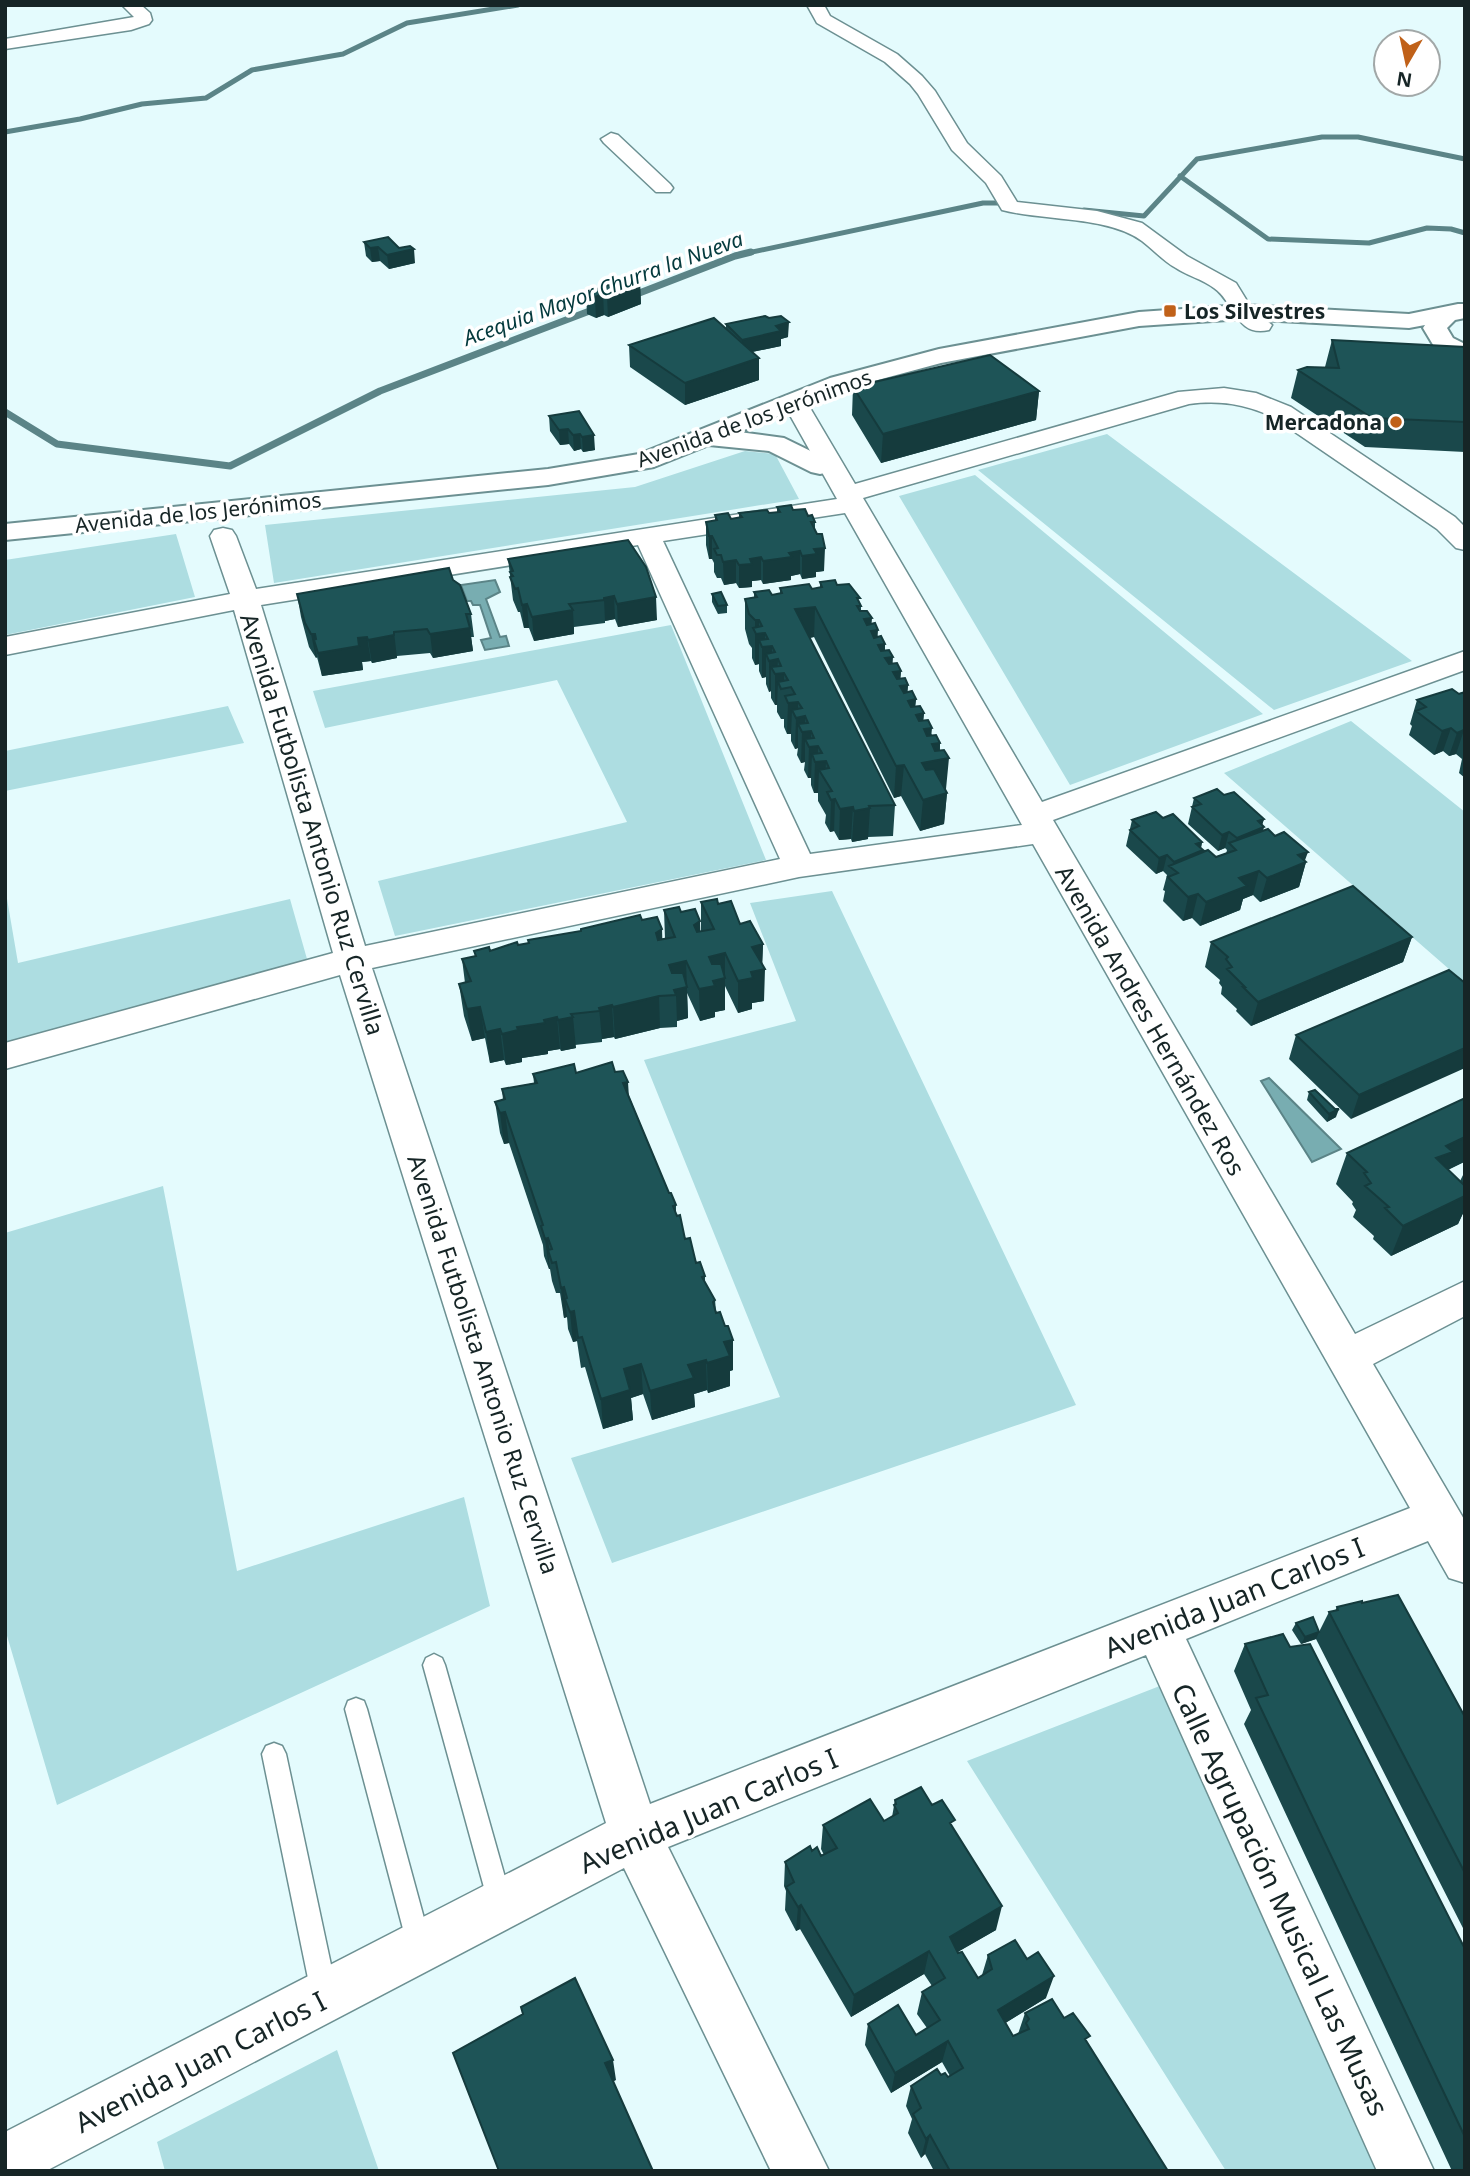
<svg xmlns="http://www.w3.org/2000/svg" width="1470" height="2176" viewBox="0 0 1470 2176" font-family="'Noto Sans',sans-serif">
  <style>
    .green { fill: #addde1 }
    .water { fill: #78adb1; stroke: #5b8487; stroke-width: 2 }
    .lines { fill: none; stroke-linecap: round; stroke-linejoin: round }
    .stream-far1 { stroke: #5b8487; stroke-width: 5 }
    .stream { stroke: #5b8487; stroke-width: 7 }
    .service-casing { stroke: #6c9092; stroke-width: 3 }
    .minor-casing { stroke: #6c9092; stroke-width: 3 }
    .secondary-casing { stroke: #6c9092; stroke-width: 4 }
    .service { fill: #fff; fill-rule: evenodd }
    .minor { fill: #fff; fill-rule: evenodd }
    .secondary { fill: #fff; fill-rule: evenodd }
    .wall { fill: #1a484b }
    .shaded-wall { fill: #153b3d }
    .building { fill: #1e5457; stroke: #153b3d; stroke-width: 2 }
    .poi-dot { fill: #c06119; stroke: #fff; stroke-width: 2.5 }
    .labels { text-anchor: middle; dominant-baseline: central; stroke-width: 7; stroke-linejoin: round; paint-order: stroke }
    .far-water-label { font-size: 21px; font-style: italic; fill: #043a3d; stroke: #fff }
    .far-poi-label { font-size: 21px; font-weight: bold; fill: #162526; stroke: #fff; text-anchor: start }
    .far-street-label { font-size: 21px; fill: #162526; stroke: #fff }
    .street-label { font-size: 24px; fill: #162526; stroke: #fff }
    .near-street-label { font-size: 28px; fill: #162526; stroke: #fff }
  </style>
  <rect width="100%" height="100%" fill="#e4fbfd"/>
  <!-- green -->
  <path class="green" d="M1107 434 1412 661 1274 710 978 470Z
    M745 451 775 454 799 499 274 583 265 525 635 487Z
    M975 475 1263 714 1070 785 899 496Z
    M176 534 195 597 5 635V560Z
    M671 625 766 860 395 936 378 881 627 822 557 680 325 728 313 691Z
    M228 706 244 743 5 791V751Z
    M1351 721 1465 812V983L1224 773Z
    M5 887 18 963 290 899 307 959 5 1045Z
    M832 891 1076 1405 612 1563 571 1458 780 1397 644 1060 796 1021 750 903Z
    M163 1186 237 1571 464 1497 490 1606 57 1805 5 1629V1233Z
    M1170 1682 1386 2171H1226L967 1761Z
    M337 2050 379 2171H165L157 2142Z"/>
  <!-- water -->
  <path class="water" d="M495 580 500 592 486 599 500 637 506 636 509 646 485 650 481 640 491 638 480 605H473L471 601H467L461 585Z
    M1269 1078 1341 1149 1312 1162 1261 1081Z"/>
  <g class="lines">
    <!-- stream-far1 -->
    <path class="stream-far1" d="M5 132 80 119 142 104 206 98 252 70 343 54 407 23 518 5
      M1180 176 1268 239 1369 243 1427 228 1451 229 1465 233
      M1084 210 1144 216 1197 159 1322 137H1358L1465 159
      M743 254 983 203H1009"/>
    <!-- stream -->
    <path class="stream" d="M629 297 735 256 751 252
      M5 412 57 444 230 466 380 391 600 307"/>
    <!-- service casing -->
    <g class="service-casing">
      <path id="service" d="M434 1654 442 1658 445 1665 512 1902 509 1911 500 1914 491 1911 488 1902 423 1665 426 1658Z
        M356 1698 364 1701 367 1709 431 1944 428 1953 419 1956 410 1953 407 1944 345 1709 348 1701Z
        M274 1743 282 1746 286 1754 337 1993 333 2002 324 2006 315 2002 311 1993 262 1754 266 1746Z"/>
    </g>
    <!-- minor casing -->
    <g class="minor-casing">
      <path id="minor" d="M122 5H141L150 13 152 20 149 24 131 30 5 49V39L134 17Z
        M807 5H824L830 16 897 54 922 76 935 91 967 143 1001 176 1017 202 1097 211 1142 223 1187 256 1236 283 1252 309 1272 325 1269 330C1236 338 1234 301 1214 288 1202 279 1188 276 1176 268 1163 261 1154 250 1142 241 1109 216 1043 221 1002 210L986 183 952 150 918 94 910 84 885 62 817 23Z
        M611 133 618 135 670 184 673 188 670 192H656L604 143 601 139Z
        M1224 388 1256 393 1291 407 1455 517 1465 527V550L1456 548 1437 529 1273 417C1245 404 1220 400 1189 404L863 498 1042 802 1465 651V670L1053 820 1355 1334 1465 1281V1316L1373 1364 1465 1521V1583L1449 1578 1428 1541 1186 1639 1434 2171H1377L1146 1655 668 1847 829 2171H771L624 1868 46 2171H5V2132L606 1823 340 975 5 1069V1043L333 953 234 610 5 655V637L230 594 210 536 214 530 223 528 232 530 236 536 256 589 837 499 782 401 785 396 794 394 803 396 806 401 855 484 1178 392ZM845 513 1017 816 1022 825 810 854 663 541ZM638 545 780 859 365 946 261 605ZM1033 844 1410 1508 650 1804 372 968 799 877Z"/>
    </g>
    <!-- secondary casing -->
    <g class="secondary-casing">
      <path id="secondary" d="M1458 304H1465V318L1455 320 1447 328 1453 338 1465 344V361L1435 348 1423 328 1425 325 1409 328 1242 319 1139 326 941 363 848 388 739 432 784 438 829 460 833 466 829 472 820 474 811 472 769 451 709 445 654 467 548 485 5 540V524L548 469 639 454 830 378 939 349 1139 312 1242 305 1409 314Z"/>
    </g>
    <!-- service -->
    <use href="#service" class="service"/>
    <!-- minor -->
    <use href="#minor" class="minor"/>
    <!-- secondary -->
    <use href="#secondary" class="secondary"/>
  </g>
  <!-- wall -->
  <path class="wall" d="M364 242 399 248 415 263 389 269 380 261 372 262 366 256Z
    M640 283 641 304 608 317 604 315 596 318 587 314 586 293Z
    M726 324 788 337 781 339V346L752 352 759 380 685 405 630 367 629 345 726 329Z
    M1332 340 1465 347V452L1365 447 1291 398 1298 370 1325 367Z
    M853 387 1039 391 1036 420 881 463 852 415Z
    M579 411 595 450 583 452 581 449 574 451 569 444 560 445 550 431 549 416Z
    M777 507 793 510 808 516 815 522V530L824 571 816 572V577L802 579 800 574 791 576V580L763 584 761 580 752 581V587L739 588 736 583 724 585 721 578H717L714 572V563L712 559H709L706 545V522L715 521V515L731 519 739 518V513H777Z
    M628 540 657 620 618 627 615 619 605 621V623L574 627V634L534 641 529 628H524L520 612H518L513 600 508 559Z
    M453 580 471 614 474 637H471L473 651 433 658 430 653 397 656V658L372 663 371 661 362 662 363 670 322 676 317 657 316 658 309 647 301 617 297 594Z
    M820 582 837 585 860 603 861 606V611L872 624 878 637 885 644V650L893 664 901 671 900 678 908 685 907 692 916 699 915 706 924 713 923 721 932 735 940 743V750L945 789 947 793 944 824 920 831 901 796 894 798 814 637 810 638 895 805 893 836 868 837V839L852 842 851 839 839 840 834 831 830 832 825 823 826 815 818 801V793H814L811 785V778H808L804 770 805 762 801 763 797 755 798 748 795 749 791 741V734H787L784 727V719H781L777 712V705H775L771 698V691L769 692 766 684V677L762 678 759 671V664L755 665 752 658V648L749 644 745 629V599L754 597V592L772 595 780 594V588L812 589 820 588Z
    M712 594 727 605V613L718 614 712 602Z
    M1465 692V778L1459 773 1462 759 1456 754 1449 756 1443 751 1434 755 1409 735 1412 726 1410 724 1417 700Z
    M1224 795 1264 819 1262 825 1263 831 1306 862 1299 887 1260 902 1253 895 1243 899 1240 910 1200 926 1192 918 1183 921 1163 901 1165 891 1163 890 1167 875 1163 871 1156 874 1126 846 1132 820 1163 818 1202 842 1201 849 1203 850 1202 853 1216 857 1226 854 1227 850 1225 848 1218 851 1188 824 1194 798Z
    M701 902 718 904 763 944 762 965 764 1001 752 1003V1009L738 1013 725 986V1010L715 1012V1017L700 1021 687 993 688 1018 677 1021V1027L660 1028 615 1039 614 1037 602 1039V1042L575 1045 576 1048 561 1051 560 1049 548 1051V1054L522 1058V1062L506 1065 504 1060 490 1063 485 1038 472 1041 464 1016 459 984 465 983 462 959 475 956 474 951H490L642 920 663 939H665L664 910 681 912 700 921V931H701Z
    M1412 937 1403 962 1251 1026 1236 1011 1237 1009 1221 994 1222 987 1219 983 1220 980 1205 967 1211 942Z
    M1465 983 1351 1119 1289 1059 1296 1035Z
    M615 1072 629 1096 669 1193 676 1205V1214L685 1239 696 1263 705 1276V1283L715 1300 716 1311 733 1370 730 1371V1386L708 1393 707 1390 694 1394 695 1407 652 1420 643 1394 631 1398 633 1420 603 1429 585 1367 581 1368 577 1341 573 1342 568 1329 567 1317 564 1318 560 1293H556L552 1281 550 1269H549L544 1256 543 1245 509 1143 504 1144 500 1133 495 1102 503 1100 502 1089 534 1083 533 1074Z
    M1309 1092 1335 1109 1336 1117 1327 1122 1307 1100Z
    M1465 1098V1163L1464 1162 1448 1170 1465 1186V1209L1458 1224 1391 1256 1373 1239 1374 1236 1353 1217 1356 1210 1352 1204 1353 1202 1336 1184 1347 1153Z
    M1465 1171V1186L1460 1181Z
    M1362 1603 1465 1717V1932L1316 1639 1301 1644 1292 1630 1296 1623 1319 1632 1329 1612 1335 1611 1337 1607Z
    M1245 1644 1465 1949V2171H1452L1244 1724 1251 1710 1234 1671Z
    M895 1800 932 1805 953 1828 996 1930 957 1952 978 1978 982 1975 988 1955 1046 1998 1005 2023 1013 2036 1018 2034 1025 2013 1064 2018 1087 2043 1168 2171H934L925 2154 921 2158 908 2133 912 2119 906 2106 911 2086 941 2075 948 2077 950 2076 942 2062 891 2093 865 2045 868 2024 916 2035 927 2028 917 2014 922 1992 932 1986 924 1974 851 2017 800 1929 796 1931 785 1910 786 1891 784 1886 785 1862 812 1851 821 1856 824 1855 821 1849 823 1825 884 1821 892 1817Z"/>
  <!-- shaded-wall -->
  <path class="shaded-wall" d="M378 247 380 261 372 262 370 248Z
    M414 249 415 263 389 269 387 255Z
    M640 283 641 304 608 317 607 296Z
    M603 294 604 315 596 318 595 297Z
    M789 322 788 337 781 339V346L742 354V340L776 326Z
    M759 358V380L685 405V383Z
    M1039 391 1036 420 881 463 883 434Z
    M568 429 569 444 560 445 559 430Z
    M580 434 581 449 574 451 573 435Z
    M594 435 595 450 583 452 582 437Z
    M709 536H712V559H709Z
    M825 548 824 571 816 572V577L802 579V556L814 549Z
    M800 551V574L791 576V580L763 584V561L789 553Z
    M761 557V580L752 581V587L739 588V565L750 559Z
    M736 560V583L724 585 723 562Z
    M614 596 615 619 605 621 604 598Z
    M656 597 657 620 618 627 617 604Z
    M527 604 529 628H524L522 605Z
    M815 607 814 637 794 640 795 609Z
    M573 610 574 634 534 641 532 617Z
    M872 618 871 631 878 630 876 661 864 619Z
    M755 620H759V634L765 633V647L772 646V661L778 659 777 674 784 673V688L778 682 777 705H775V674L771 667V691L769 692V661L766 654V677L762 678V647L759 640V664L755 665Z
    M470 628 473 651 433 658 430 634Z
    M394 632 397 658 372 663 368 640Z
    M311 634H315L358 638 367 637 371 661 362 662 363 670 322 676 318 653 314 640 317 657 316 658Z
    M885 644 883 674 878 645Z
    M893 657 891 688 885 658Z
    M901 671 899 701 893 672Z
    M908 685 906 716 900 686Z
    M916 699 913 730 908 701Z
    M798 702V717L805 716V731H811V747L818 746V762L826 761 825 781 819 770 818 793H814L815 762 812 754 811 778H808L809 747 805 739V762L801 763 802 732 798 724V748L795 749 796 718 792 710 791 734H787L788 703Z
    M924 713 921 744 916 715Z
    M932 728 929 759 924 729Z
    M1451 728 1443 751 1434 755 1442 731Z
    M1464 730 1456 754 1449 756 1457 733Z
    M940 743 939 760 949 758 946 789 919 794 922 763 932 744Z
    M904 765 901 796 894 798 896 766Z
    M947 793 944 824 920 831 923 800Z
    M835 799 834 831 830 832 831 800Z
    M853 807 851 839 839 840 840 809Z
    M870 808 868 839 852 842 854 811Z
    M1264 819 1261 828 1264 827 1260 844 1236 850 1234 848 1237 838 1258 821Z
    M1229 832 1225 848 1218 851 1222 835Z
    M1202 842 1200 851 1203 850 1199 867 1178 873 1172 869 1174 862 1196 844Z
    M1308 852 1304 863 1306 862 1299 887 1260 902 1267 878 1298 855Z
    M1167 855 1163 871 1156 874 1159 858Z
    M1259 871 1253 895 1243 899 1240 910 1200 926 1206 902 1239 878Z
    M1198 894 1192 918 1183 921 1188 897Z
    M700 921 701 953 694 925Z
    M662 929 663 961 656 933Z
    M1412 937 1403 962 1251 1026 1258 1002Z
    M763 944 762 970 765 969 764 1001 752 1003V1009L738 1013V981L752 947Z
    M725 953V1010L715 1012V1017L700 1021 699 989 709 957Z
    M686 961 688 1018 677 1021 676 995 670 996 669 965Z
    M659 996 660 1028 615 1039 613 1007Z
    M612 1005 614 1037 602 1039 599 1008Z
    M480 1007 485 1038 472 1041 467 1009Z
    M557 1017 560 1049 548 1051V1054L522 1058V1062L506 1065 502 1034 517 1027Z
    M573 1017 576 1048 561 1051 558 1020Z
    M500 1029 504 1060 490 1063 486 1032Z
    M1465 1048V1068L1351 1119 1359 1095Z
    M628 1082 630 1114 623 1083Z
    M1339 1109 1336 1117 1327 1122 1329 1114Z
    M505 1112 509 1143 504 1144 500 1113Z
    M1465 1137V1160L1464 1162 1445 1171 1436 1158 1446 1146Z
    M1465 1196V1209L1458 1224 1391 1256 1403 1226Z
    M548 1238 550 1257 548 1250 550 1269H549L545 1239Z
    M564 1287 567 1317 564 1318 561 1288Z
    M574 1311 577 1341 573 1342 570 1312Z
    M733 1340V1370L730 1371V1386L708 1393 707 1363 724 1342Z
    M706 1360 707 1390 694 1394 695 1407 652 1420 650 1391 688 1365Z
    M641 1364 643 1394 631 1398 633 1420 603 1429 601 1399 624 1369Z
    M1319 1632 1316 1639 1301 1644 1305 1637Z
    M801 1905 800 1929 796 1931 798 1907Z
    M1002 1906 996 1930 944 1960 950 1937Z
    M929 1951 924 1974 851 2017 854 1995Z
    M1054 1976 1046 1998 991 2032 998 2010Z
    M948 2041 942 2062 891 2093 895 2073Z
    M613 2060 616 2080 609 2084 605 2063Z
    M930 2135 925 2154 921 2158 926 2139Z"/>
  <!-- building -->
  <path class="building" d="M388 237 399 248 410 246 414 249 387 255 378 247 370 248 364 242Z
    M629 277 640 283 607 296 603 294 595 297 586 293Z
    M765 316 769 318 781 316 789 322 776 326 781 331 742 340 726 324Z
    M714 318 759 358 685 383 629 345Z
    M1332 340 1465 347V422L1372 418 1298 370 1307 367 1339 368Z
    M990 355 1039 391 883 434 853 387Z
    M579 411 594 435 582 437 580 434 573 435 568 429 559 430 549 416Z
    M791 505 793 510 805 509 808 516 812 515 815 522H811L817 534H822L825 548 814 549 817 554 802 556 800 551 789 553 792 557 763 561 761 557 750 559 752 564 739 565 736 560 723 562 721 555H717L714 549 718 548 712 536H709L706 522 717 520 715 515 728 513 731 519 742 517 739 513 767 510 769 513 780 512 777 507Z
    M628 540 646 567 656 597 617 604 614 596 604 598V600L569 604 573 610 532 617 527 604 522 605 518 588 515 589 510 577 513 576 510 572 513 571 508 559Z
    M449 568 453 580 460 585 471 614H466L470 628 430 634 427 629 394 632V635L368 640 367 637 358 638 359 646 318 653 314 640 316 639 315 634H311L305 623 297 594Z
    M835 580 837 585 849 584 860 598H857L861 606H857L860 611H867L872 618 864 619 867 625 875 623 878 630 871 631 874 638 881 636 885 644 878 645 881 651 889 650 893 657 885 658 889 664 897 663 901 671 893 672 897 679 905 678 908 685 900 686 904 693 912 691 916 699 908 701 911 707 920 706 924 713 916 715 919 721 928 720 932 728 924 729 927 736 936 735 940 743 932 744 935 751 944 750 949 758 922 763 926 770 934 769 947 793 923 800 904 765 896 766 815 607 795 609 895 805 869 806 870 808 854 811 853 807 840 809 835 799 831 800 827 792 832 791 819 770 829 768 826 761 815 762 812 754 822 753 818 746 809 747 805 739 814 738 811 731 802 732 798 724 808 723 805 716 796 718 792 710 802 708 798 702 788 703 785 696 795 694 791 687 781 689 778 682 788 680 784 673 775 674 771 667 781 666 778 659 769 661 766 654 775 652 772 646 762 647 759 640 768 639 765 633 756 634 753 628 762 626 759 620H755L749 614 745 599 757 597 754 592 769 590 772 595 782 593 780 588 809 584 812 589 822 587 820 582Z
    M721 592 727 605 718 606 712 594Z
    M1452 689 1459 694 1465 692V731L1464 730 1457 733 1451 728 1442 731 1416 711 1426 707 1417 700Z
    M1217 789 1224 795 1234 792 1264 819 1258 821 1264 827 1237 838 1229 832 1222 835 1192 807 1201 804 1194 798Z
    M1156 812 1163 818 1173 814 1202 842 1196 844 1203 850 1174 862 1167 855 1159 858 1130 830 1139 826 1132 820Z
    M1268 829 1275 836 1284 832 1308 852 1298 855 1306 862 1267 878 1259 871 1239 878 1247 886 1206 902 1198 894 1188 897 1168 877 1178 873 1169 866 1208 850 1216 857 1236 850 1229 843Z
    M1353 886 1412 937 1258 1002 1243 987H1245L1227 969 1232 967 1226 959 1228 957 1211 942Z
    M717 899 718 904 731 901 740 924 750 921 763 944 752 947 765 969 751 972 753 978 738 981 725 953 709 957 712 964H721L725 978 713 981 715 986 699 989 686 961 669 965 672 973H683L687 987 674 990 676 995 659 996 613 1007 612 1005 599 1008 600 1011 571 1014 573 1017 558 1020 557 1017 544 1020 545 1023 517 1027 518 1030 502 1034 500 1029 486 1032 480 1007 467 1009 459 984 471 981 462 959 476 956 474 951 489 947 490 951 517 942 518 945 529 943 528 940 581 931V929L640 915 642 920 657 917 662 929 656 933 658 940 675 937 664 910 679 907 681 912 695 909 700 921 694 925 697 932 714 929 701 902Z
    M1449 970 1465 983V1048L1359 1095 1296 1035Z
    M612 1062 615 1072 623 1071 628 1082 623 1083 669 1193H671L676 1205 673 1206 677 1216 680 1215 685 1239 690 1238 696 1263 700 1262 705 1276 702 1277 715 1300 713 1302 716 1313 720 1312 725 1326H728L733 1340 724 1342 730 1356 707 1363 706 1360 688 1365 694 1378 650 1391 641 1364 624 1369 630 1390 601 1399 582 1337 578 1338 574 1311 570 1312 565 1299 567 1298 564 1287 561 1288 556 1262 552 1263 548 1250 552 1249 548 1238 545 1239 541 1226 543 1225 505 1112 500 1113 495 1102 505 1099 502 1089 537 1083 533 1074 574 1064 576 1073Z
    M1315 1090 1335 1109H1339L1329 1114 1309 1092Z
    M1465 1098V1137L1446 1146 1453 1152 1436 1158 1465 1186V1196L1403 1226 1385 1208 1389 1207 1365 1186 1371 1183 1364 1173 1367 1172 1347 1153Z
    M1398 1595 1465 1717V1873L1329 1612 1338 1610 1337 1607 1362 1601V1603Z
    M1313 1617 1319 1632 1305 1637 1296 1623Z
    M1283 1634 1290 1647 1310 1644 1465 1949V2137L1256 1698 1268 1695 1245 1644Z
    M921 1787 932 1805 942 1800 955 1820 950 1823 1002 1906 950 1937 958 1953 962 1952 978 1978 992 1969 988 1955 1015 1940 1027 1959 1038 1952 1054 1976 998 2010 1013 2036 1029 2029 1026 2023 1029 2019 1025 2013 1052 1999 1064 2018 1073 2013 1090 2036 1085 2039 1168 2171H950L930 2135 926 2139 913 2114 921 2108 911 2086 937 2069 941 2075 945 2073 948 2077 963 2068 948 2041 895 2073 868 2024 898 2005 916 2035 940 2020 922 1992 945 1978 929 1951 854 1995 801 1905 798 1907 786 1887 794 1882 785 1862 810 1846 812 1851 817 1847 821 1856 837 1848 823 1825 870 1799 884 1821 898 1813 894 1805 896 1804 895 1800Z
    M575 1978 613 2060 605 2063 653 2171H499L453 2053 523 2014 521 2007Z"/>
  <!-- markers -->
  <g class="poi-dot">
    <rect x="1163" y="304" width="14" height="14" rx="3.5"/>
    <circle cx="1396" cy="422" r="7"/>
  </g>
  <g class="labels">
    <!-- far-water labels -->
    <g class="far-water-label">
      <text transform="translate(603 288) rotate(-20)">Acequia Mayor Churra la Nueva</text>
    </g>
    <!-- far-poi labels -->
    <g class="far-poi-label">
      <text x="1184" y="311">Los Silvestres</text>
      <text x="1382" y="422" text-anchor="end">Mercadona</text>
    </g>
    <!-- far-street labels -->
    <g class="far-street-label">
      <text transform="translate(754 418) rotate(-20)">Avenida de los Jerónimos</text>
      <text transform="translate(198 512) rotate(-6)">Avenida de los Jerónimos</text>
    </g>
    <!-- street labels -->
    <g class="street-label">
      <text transform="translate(313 824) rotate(73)">Avenida Futbolista Antonio Ruz Cervilla</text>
      <text transform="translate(1151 1020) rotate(60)">Avenida Andres Hernández Ros</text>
      <text transform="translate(484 1364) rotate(72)">Avenida Futbolista Antonio Ruz Cervilla</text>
    </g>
    <!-- near-street labels -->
    <g class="near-street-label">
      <text transform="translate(1234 1597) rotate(-22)">Avenida Juan Carlos I</text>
      <text transform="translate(708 1810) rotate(-23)">Avenida Juan Carlos I</text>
      <text transform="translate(1281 1899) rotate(65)">Calle Agrupación Musical Las Musas</text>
      <text transform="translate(200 2061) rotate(-27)">Avenida Juan Carlos I</text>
    </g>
  </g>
  <!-- border -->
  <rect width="1470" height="2176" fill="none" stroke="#162526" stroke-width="14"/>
  <!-- north arrow -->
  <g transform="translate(1407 63) rotate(189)"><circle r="33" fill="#ffffff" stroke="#a2a8a8" stroke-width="2"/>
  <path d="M0-5L12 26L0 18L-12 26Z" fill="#c06119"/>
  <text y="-10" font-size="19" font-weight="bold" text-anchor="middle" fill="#162526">N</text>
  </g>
</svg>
